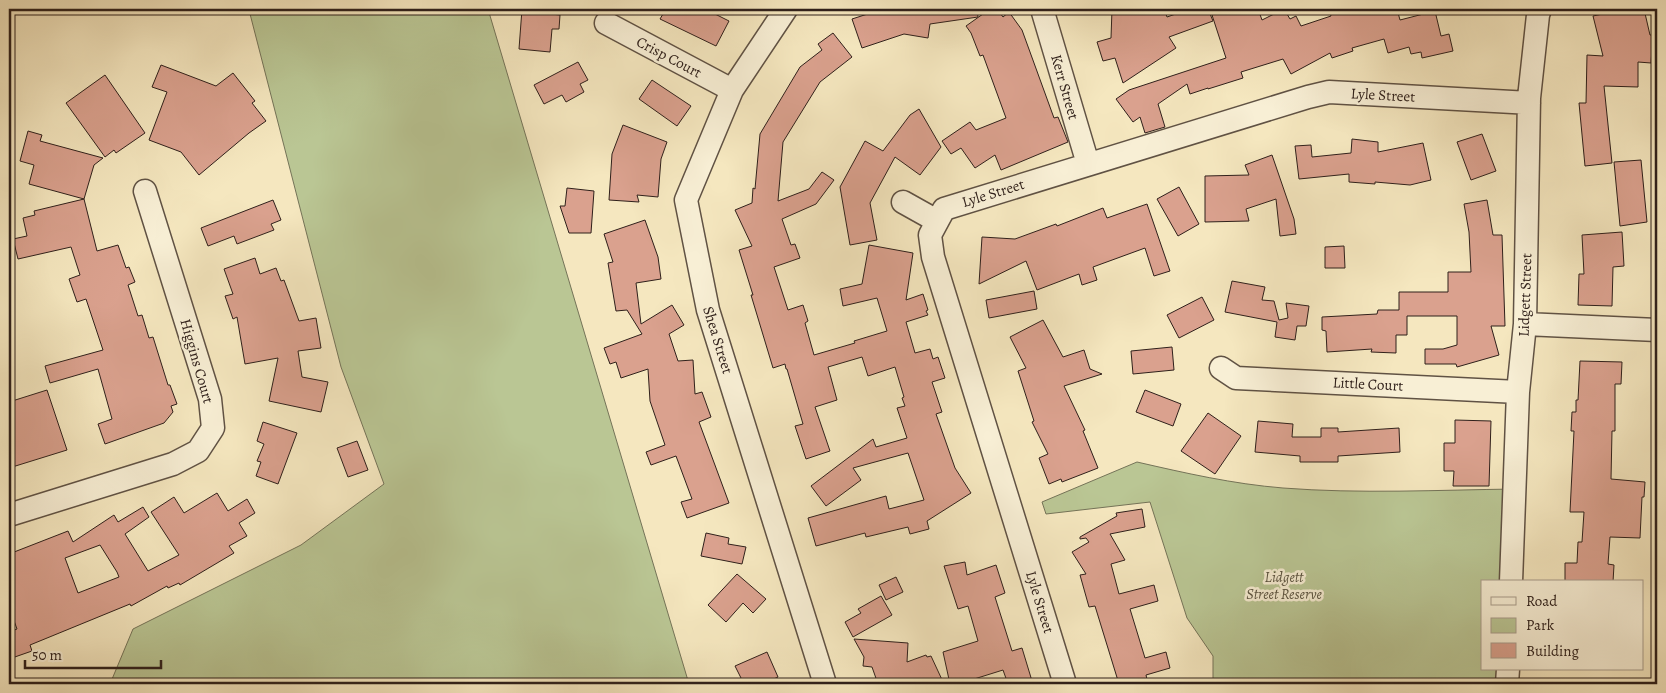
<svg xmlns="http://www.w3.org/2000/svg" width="1666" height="693" viewBox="0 0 1666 693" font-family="Alegreya,serif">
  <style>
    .green { fill: #bac694; stroke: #747358 }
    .building { fill: #daa18e; stroke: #2f201b; fill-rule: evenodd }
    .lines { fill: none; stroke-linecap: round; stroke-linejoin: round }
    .minor-casing { stroke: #605244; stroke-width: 25 }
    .minor { stroke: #f8efd5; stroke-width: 22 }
    .labels { text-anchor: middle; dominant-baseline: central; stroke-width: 5; stroke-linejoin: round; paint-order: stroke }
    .street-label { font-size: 15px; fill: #2f201b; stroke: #f8efd5 }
    .park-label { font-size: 15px; font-style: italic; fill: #59523f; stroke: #f8efd5 }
  </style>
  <rect width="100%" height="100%" fill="#f5e7bf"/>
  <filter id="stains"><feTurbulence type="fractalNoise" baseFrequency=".004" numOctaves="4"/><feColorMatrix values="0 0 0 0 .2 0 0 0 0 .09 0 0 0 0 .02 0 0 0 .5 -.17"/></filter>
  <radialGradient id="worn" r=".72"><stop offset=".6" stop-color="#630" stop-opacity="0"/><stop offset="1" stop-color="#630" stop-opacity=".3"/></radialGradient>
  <!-- green -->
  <path class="green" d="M252 9H488L689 684H110L133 629 301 545 384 484 341 367 249 10Z
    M1137 462C1185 473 1233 484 1283 488 1360 494 1438 490 1515 489L1511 582H1482V669H1508L1507 684H1213V656L1187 618 1150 502 1046 514 1042 502Z"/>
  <!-- building -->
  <path class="building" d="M522 9H543L541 13 560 15 559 29H552L550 52 519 49Z
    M666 9H705L729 21 716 46 660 19Z
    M883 9H977L978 17 930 24 928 38 904 34 862 48 852 19Z
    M990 9H997L1003 17 1009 12 1022 30 1054 118 1058 117 1068 142 1001 170 995 155 975 168 961 148 951 154 942 141 970 122 976 130 1006 118 983 55 980 56 971 33 966 26Z
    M1112 9H1164L1167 17 1190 9H1208L1213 21 1169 37 1176 48 1123 83 1115 58 1103 61 1097 42 1111 38Z
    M1241 9H1258L1262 20 1284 9 1290 19 1296 16 1301 26 1331 16 1329 9H1397L1400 20 1435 11 1441 36 1449 34 1453 51 1422 58 1421 52 1411 54 1409 47 1388 53 1384 39 1352 48 1353 51 1332 58 1330 53 1291 74 1283 59 1241 72 1243 78 1208 89V88L1190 94 1187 84 1158 104 1165 127 1145 133 1140 117 1133 122 1116 99 1129 90 1226 58 1212 15 1225 11 1226 14Z
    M1626 9H1644L1650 35H1653L1651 63 1638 62V87L1604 86 1612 163 1585 166 1579 103H1586L1587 55 1603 56 1593 16Z
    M833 33 852 57 820 82 783 142 778 201 809 189 822 172 834 180 816 204 782 219 791 245 795 244 800 258 774 267 788 310 803 305 808 321 805 323 814 355 855 343 854 341 887 331 877 298 843 306 840 289 862 284 869 245 913 253 906 300 923 294 928 310 926 311 928 315 906 322 915 353 930 349 933 359 938 357 945 378 932 382 942 412 936 414 955 468 971 493 927 521 929 529 910 534 908 527 866 537 865 533 816 546 808 518 886 496 889 509 924 500 908 453 853 468 861 480 826 506 811 486 873 439 876 447 907 438 897 408 905 406 902 398 904 397 895 367 868 376 862 357 828 367 837 400 815 407 830 451 806 459 795 426 803 424 787 369H786L785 364 773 368 751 295H753L739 250 752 246 735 210 752 203 753 188 755 189 760 134 800 67 822 50 818 44Z
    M578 62 588 80 580 84 584 92 566 102 562 95 544 104 534 85Z
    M161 65 216 86 233 73 255 101 252 103 266 121 249 133 199 175 181 152 149 140 167 92 152 87Z
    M105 75 145 133 116 153 114 150 105 157 66 103Z
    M652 80 691 106 677 126 639 99Z
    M919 109 941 147 920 175 895 157 870 203 877 240 850 245 840 187 865 141 883 151 910 115Z
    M623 125 667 142 661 159 658 197 637 195 639 202 609 200 612 154Z
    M28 131 42 135 40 141 103 158 94 165 84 199 97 251 118 245 126 268 129 267 135 282 128 285 138 316 142 315 149 338 153 337 168 385H170L177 404 171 406 173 412 164 423 105 444 98 424 112 419 98 369 50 383 45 366 103 350 86 299 77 302 69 279 80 275 71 247 18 259 13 239 27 236 23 218 35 215 34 211 84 199 29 184 34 165 20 161Z
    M1482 134 1496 171 1471 180 1457 142Z
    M1352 139 1378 142V152L1423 143 1431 180 1410 185 1375 182V184L1349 182V174L1299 179 1295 146 1311 145 1312 157 1351 153Z
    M1272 155 1294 219 1296 234 1280 236 1276 199 1246 209 1249 221 1205 222V176L1249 175 1245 165Z
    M1641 160 1647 222 1620 226 1614 162Z
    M1179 187 1199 224 1178 236 1157 199Z
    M567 188 594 191 591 233H569L560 206H565Z
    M273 200 281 220 271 224 274 230 237 244 234 236 208 246 201 228Z
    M1487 200 1493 235H1502L1505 326H1491L1499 355 1457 367 1456 364H1425V349H1443L1457 345V316H1407V335H1396V353L1371 352 1372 349 1327 352 1326 331 1322 330V317L1377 314 1378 310H1399V292H1448V272H1471L1469 232 1464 204Z
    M1147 204 1170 271 1154 276 1145 248 1093 267 1097 280 1082 285 1079 274 1037 290 1026 261 979 284 982 237 1015 239 1056 224 1057 226 1103 208 1107 218Z
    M645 220 658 257 661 279 636 283 641 324 672 305 684 325 669 334 678 361 693 360 695 394 702 392 711 417 699 422 729 503 687 518 681 502 692 499 676 456 651 465 646 452 665 445 650 401 648 369 621 378 616 362 610 364 604 348 642 334 627 310 616 311 608 263 613 262 604 234Z
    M1622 232 1624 266 1613 267 1612 306 1578 305 1579 274H1584L1582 235Z
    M1344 246 1345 268H1325V247Z
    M255 258 260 274 276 268 281 281 284 280 299 321 316 318 321 348 298 351 302 377 328 382 321 412 269 401 278 358 245 364 237 317 233 319 225 296 233 294 224 269Z
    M1232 281 1265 287 1262 300 1274 301 1279 320 1288 318 1286 303 1309 306 1306 326H1297L1295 340 1275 337 1277 322 1225 312Z
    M1034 291 1037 309 989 318 986 300Z
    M1202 297 1214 320 1179 338 1167 315Z
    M1043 320 1063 357 1084 350 1090 369 1102 374 1064 386 1085 430 1083 431 1098 468 1062 482 1061 479 1049 484 1039 458 1048 454 1032 422 1034 421 1018 371 1026 368 1010 337Z
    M1172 347 1174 370 1133 374 1131 351Z
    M1580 361 1622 362 1621 384H1615V431H1612L1611 479 1645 482 1644 497H1642L1640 538 1610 537 1608 564 1614 565 1613 582H1565V563H1577L1578 542H1582L1584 512H1570L1574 431H1571L1572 412H1576V400H1578Z
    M47 390 67 450 9 468V402Z
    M1145 390 1181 404 1173 426 1136 412Z
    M1208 413 1241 436 1215 474 1181 451Z
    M1455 420 1491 421 1489 486H1453L1454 471H1444V443H1455Z
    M1258 421 1293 424 1292 437H1321V428H1338V432L1399 428 1400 452 1338 456V462H1300V456L1255 452Z
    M263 422 297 433 278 484 256 476 261 462 257 461 264 444 257 441Z
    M357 441 368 470 348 477 337 448Z
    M217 493 228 511 247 499 255 513 239 523 247 536 229 546 234 553 180 585 179 583 168 588 167 586 131 606 130 604 30 645 32 651 9 659V632L17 629 9 607V554L68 531 73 542 114 515 118 522 143 507 149 517 125 534 148 571 179 555 151 512 174 497 184 513ZM100 545 117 572 119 577 78 593 65 558Z
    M1142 509 1145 527 1110 534 1125 560 1111 564 1119 594 1154 585 1158 601 1130 609 1145 658 1166 652 1170 668 1146 675 1148 684H1119L1095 606 1089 607 1080 575 1086 574 1072 552 1089 542 1086 538 1080 539V537L1117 516 1116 513Z
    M706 533 729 538 728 544 746 547 742 564 701 556Z
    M965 562 967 575 996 565 1005 593 995 597 1012 651 1022 648 1032 681 1022 684H1008L1003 670 971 680 973 684H950L943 652 978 641 968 606 958 609 944 566Z
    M737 574 766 599 753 613 743 603 726 622 708 605Z
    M896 577 903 592 886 600 879 585Z
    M881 596 892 615 853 637 845 622 861 613 858 609Z
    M854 639 908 643 907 662 926 655 927 657 931 656 944 684H878L872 667 863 666 864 657Z
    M767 652 778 677 763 684H744L735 666Z"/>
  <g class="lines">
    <!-- minor casing -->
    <g class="minor-casing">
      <path id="minor" d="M786 9 732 90 686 200 708 310 825 684
        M1042 9 1088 164
        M606 23 732 90
        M903 202 937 221
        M1525 324 1657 330
        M1221 368 1236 378 1518 392
        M9 515 173 464 198 451 213 428 210 399 145 191
        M1511 582 1518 392 1525 324 1529 98 1538 15 1540 9
        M1065 684 933 257 930 235 944 209 1308 97 1329 92 1529 103
        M1507 684 1508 669"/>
    </g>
    <!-- minor -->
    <use href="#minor" class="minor"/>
  </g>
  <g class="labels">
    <!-- street labels -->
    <g class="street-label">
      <text transform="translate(669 57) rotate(28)">Crisp Court</text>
      <text transform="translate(1065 87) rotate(74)">Kerr Street</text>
      <text transform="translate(1383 95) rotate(3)">Lyle Street</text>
      <text transform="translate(993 193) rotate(-17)">Lyle Street</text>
      <text transform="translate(1525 295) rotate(-88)">Lidgett Street</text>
      <text transform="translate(718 340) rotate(73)">Shea Street</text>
      <text transform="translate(197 361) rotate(74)">Higgins Court</text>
      <text transform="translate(1368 384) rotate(3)">Little Court</text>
      <text transform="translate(1040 602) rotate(73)">Lyle Street</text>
    </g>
    <!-- park labels -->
    <g class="park-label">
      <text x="1284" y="577">Lidgett<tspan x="1284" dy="17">Street Reserve</tspan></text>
    </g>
  </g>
  <!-- margin -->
  <rect width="1666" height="693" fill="none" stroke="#f5e7bf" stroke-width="30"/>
  <rect x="10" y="10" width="1646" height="673" fill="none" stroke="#2f201b" stroke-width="2.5"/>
  <rect x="15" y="15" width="1636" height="663" fill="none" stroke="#2f201b"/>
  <!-- legend -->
  <rect x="1481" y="580" width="162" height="90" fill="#f8efd5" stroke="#a89c8b"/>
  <rect x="1491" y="597" width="25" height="8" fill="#f8efd5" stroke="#a89c8b"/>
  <text x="1526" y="606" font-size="15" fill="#2f201b">Road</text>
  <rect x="1491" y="618" width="25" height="15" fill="#bac694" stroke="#a89c8b"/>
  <text x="1526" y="630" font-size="15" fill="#2f201b">Park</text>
  <rect x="1491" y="643" width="25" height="15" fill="#daa18e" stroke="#a89c8b"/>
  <text x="1526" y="656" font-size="15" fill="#2f201b">Building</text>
  <!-- scale -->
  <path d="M25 660v8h136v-8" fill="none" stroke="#2f201b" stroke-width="2.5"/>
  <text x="32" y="660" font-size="15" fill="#2f201b" stroke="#f8efd5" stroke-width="4" paint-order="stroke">50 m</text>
  <rect width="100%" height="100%" filter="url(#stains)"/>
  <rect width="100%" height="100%" fill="url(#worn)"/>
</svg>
